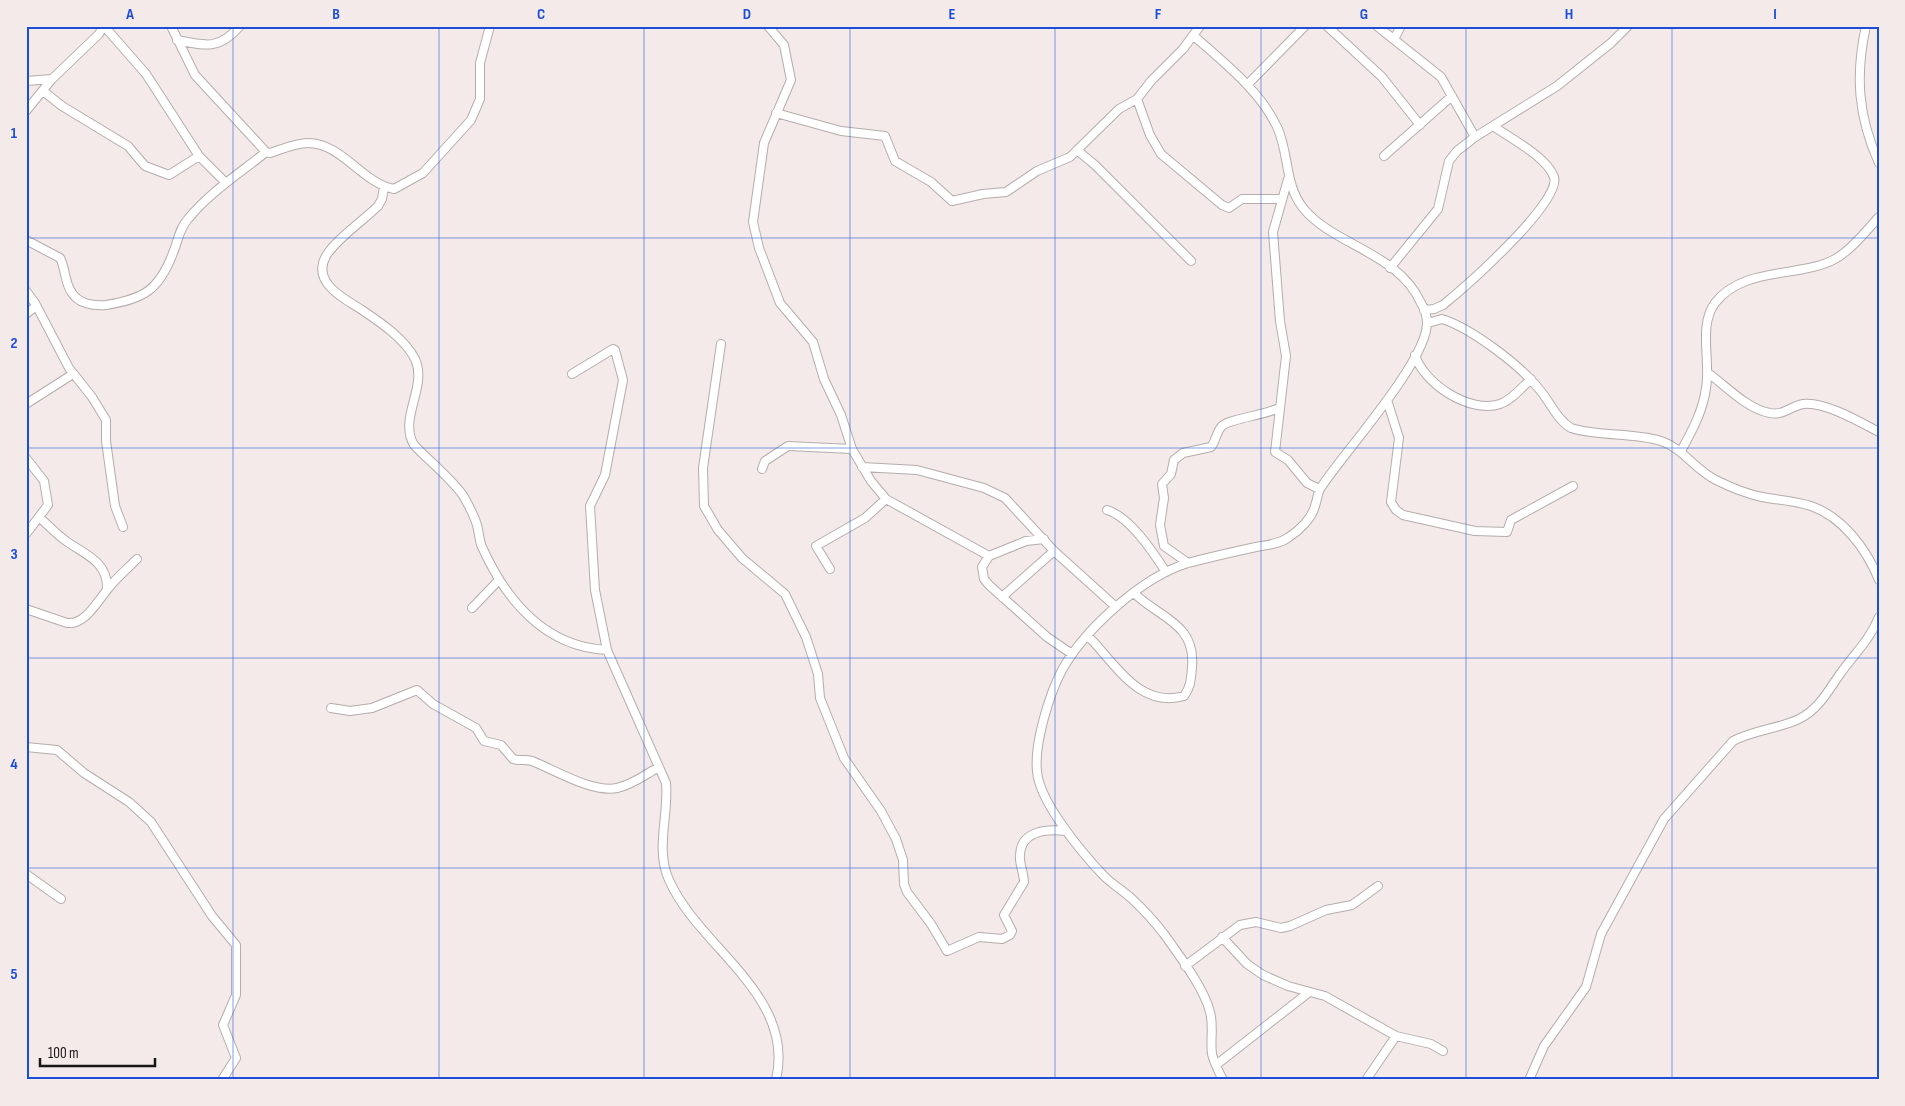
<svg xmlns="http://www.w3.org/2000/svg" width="1905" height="1106" viewBox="0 0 1905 1106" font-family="'Sofia Sans Condensed',sans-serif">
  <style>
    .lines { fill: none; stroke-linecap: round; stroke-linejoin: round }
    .minor-casing { stroke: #b5adac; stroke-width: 10 }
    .minor { stroke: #fff; stroke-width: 8 }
    .grid { fill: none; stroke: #1d4ed8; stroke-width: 1; stroke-opacity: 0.55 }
    .neatline { fill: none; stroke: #1d4ed8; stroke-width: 2 }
    .grid-label { font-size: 16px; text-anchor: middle; font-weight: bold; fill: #1d4ed8 }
  </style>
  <rect width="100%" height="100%" fill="#f3eae9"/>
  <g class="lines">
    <!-- minor casing -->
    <g class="minor-casing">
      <path id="minor" d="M104 26 146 74 199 156 226 183
        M171 26 195 75 266 152 270 153C282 149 296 143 308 143 342 143 362 183 394 189L423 173 471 120 480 99V63L490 26
        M768 26 784 45 791 80 764 143 753 222 759 248 780 303 813 342 824 379 841 415 852 449 871 481 886 499 989 556 1026 541 1044 539
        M1327 26 1382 77 1420 125
        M1377 26 1441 77 1475 137
        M1866 26C1855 75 1858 117 1879 163
        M1194 36C1224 63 1261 91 1278 129 1289 155 1285 185 1303 208 1334 246 1398 252 1421 303 1424 308 1427 316 1427 323 1427 361 1345 451 1322 486 1317 492 1318 498 1315 506 1312 518 1300 530 1289 537 1280 544 1267 545 1256 547 1233 552 1210 557 1188 563 1142 577 1085 629 1062 670 1049 695 1034 744 1037 771 1039 802 1083 854 1104 876 1112 884 1122 890 1131 898 1143 909 1154 921 1164 934 1179 955 1204 988 1210 1012 1214 1026 1210 1040 1212 1054 1214 1063 1219 1072 1223 1080
        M1394 39 1401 26
        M177 40C206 46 219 50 240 26
        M26 81 52 79
        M1247 85 1305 26
        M43 91 62 106 128 146 145 166 169 175 199 156
        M1137 99 1150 135 1161 154 1222 205 1229 208 1242 199H1281
        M26 111 52 79 99 34 103 26
        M776 113 841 131 885 136 895 161 931 182 952 201 983 194 1006 192 1037 171 1070 157 1119 109 1137 99 1151 81 1183 49 1200 26
        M1077 150 1095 165 1191 261
        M1384 156 1452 96
        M1288 179 1273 232 1280 321 1286 356 1275 452 1288 460 1307 483 1319 489
        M384 187 382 199 378 206C363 221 336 239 326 256 311 283 345 299 362 310 380 322 405 339 415 359 428 387 398 418 414 445 428 460 454 481 464 497 469 506 474 515 477 525 479 532 479 540 482 547 506 600 545 647 607 650
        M26 240 60 258C66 269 64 282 72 293 79 304 94 306 106 305 144 299 159 290 173 253 178 241 179 229 188 219 209 193 240 173 266 152
        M1390 268 1438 209 1449 161 1457 151 1475 137 1557 86 1611 43 1628 26
        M26 291 35 303 69 368 92 397 106 420V441L115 506 123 527
        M1424 310 1434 309 1443 305C1464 288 1562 202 1554 177 1547 157 1510 138 1493 126
        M26 314 36 306
        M1428 323 1442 319C1471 328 1520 365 1539 389 1549 400 1557 420 1571 428 1600 437 1632 432 1661 441 1683 448 1695 470 1716 480 1730 487 1747 494 1762 497 1778 500 1796 501 1811 506 1843 517 1867 550 1879 580
        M721 344 703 468 704 506 718 530 742 558 785 594 806 637 818 674 820 698 844 758 881 811 896 839 903 860 904 884 907 892 931 924 947 951 979 937 1002 939 1010 935 1012 931 1004 915 1024 882C1024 873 1019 864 1020 855 1021 830 1048 829 1066 831
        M1415 355C1424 384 1470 414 1500 404 1512 400 1522 387 1531 379
        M1708 373C1726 386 1747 409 1770 413 1783 416 1791 406 1803 404 1824 401 1860 422 1879 432
        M572 374 613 349 615 350 623 380 605 475 590 506 595 590 607 650 666 783C669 815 655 849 669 880 699 948 796 995 776 1080
        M1387 400 1399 438 1391 502 1396 510 1403 515 1475 531 1507 532 1511 520 1573 486
        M26 404 73 374
        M1681 451C1692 431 1703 411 1706 388 1711 361 1698 326 1715 303 1743 266 1801 278 1835 259 1851 250 1866 231 1879 217
        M26 458 44 481 48 505 26 534
        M862 467 917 470 984 488 1005 498 1054 551 1116 607
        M762 469 765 461 788 446 852 449
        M1107 510C1130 517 1153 552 1166 572
        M39 517C48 525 56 534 66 541 84 554 108 561 107 589
        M989 556 982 567 984 579 989 585 1047 637 1072 654
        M1188 563 1164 546 1160 525 1164 498 1162 484 1171 474 1174 460 1183 453 1211 447C1216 441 1216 432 1222 426 1229 419 1265 415 1279 408
        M830 569 816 546 865 518 886 499
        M1002 597 1054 551
        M472 608 499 580
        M26 609 67 623C85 625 97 602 107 590 115 579 127 569 137 559
        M1088 636C1115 663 1139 709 1184 696 1191 687 1191 678 1192 667 1196 623 1159 618 1134 593
        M331 708 350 711 372 708 417 690 433 704 476 728 484 741 501 745 513 759C519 761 526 759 532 761 555 770 592 793 617 788 632 785 646 774 659 767
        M26 747 57 750 84 773 129 802 151 822 212 916 236 945V995L223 1025 236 1058 222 1080
        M26 874 61 899
        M1222 937 1247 964 1263 975 1288 986 1325 996 1396 1036 1431 1044 1443 1051
        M1185 966 1240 925 1256 922 1281 928 1290 926 1326 910 1352 905 1378 886
        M1216 1065 1308 993
        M1366 1080 1396 1036
        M1529 1080 1544 1046 1586 987 1601 934 1664 819 1733 741C1754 730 1778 729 1799 719 1819 709 1828 691 1840 674 1854 654 1870 640 1879 617"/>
    </g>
    <!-- minor -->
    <use href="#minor" class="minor"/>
  </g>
  <!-- grid -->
  <path class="grid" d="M233 26V1080M439 26V1080M644 26V1080M850 26V1080M1055 26V1080M1261 26V1080M1466 26V1080M1672 26V1080M26 238H1879M26 448H1879M26 658H1879M26 868H1879"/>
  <!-- border -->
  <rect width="1905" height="1106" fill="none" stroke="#f3eae9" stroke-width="55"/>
  <!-- scale -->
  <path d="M40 1058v8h115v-8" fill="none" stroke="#191616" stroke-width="2.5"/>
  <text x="48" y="1058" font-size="15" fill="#191616" stroke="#f3eae9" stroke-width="4" paint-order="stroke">100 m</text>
  <rect x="28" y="28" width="1850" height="1050" class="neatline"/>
  <g class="grid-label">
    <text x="130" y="19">A</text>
    <text x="336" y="19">B</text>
    <text x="541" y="19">C</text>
    <text x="747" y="19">D</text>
    <text x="952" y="19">E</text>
    <text x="1158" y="19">F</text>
    <text x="1364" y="19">G</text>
    <text x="1569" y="19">H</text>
    <text x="1775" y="19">I</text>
    <text x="14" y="138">1</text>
    <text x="14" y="348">2</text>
    <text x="14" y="559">3</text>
    <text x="14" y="769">4</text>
    <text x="14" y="979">5</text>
  </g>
</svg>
